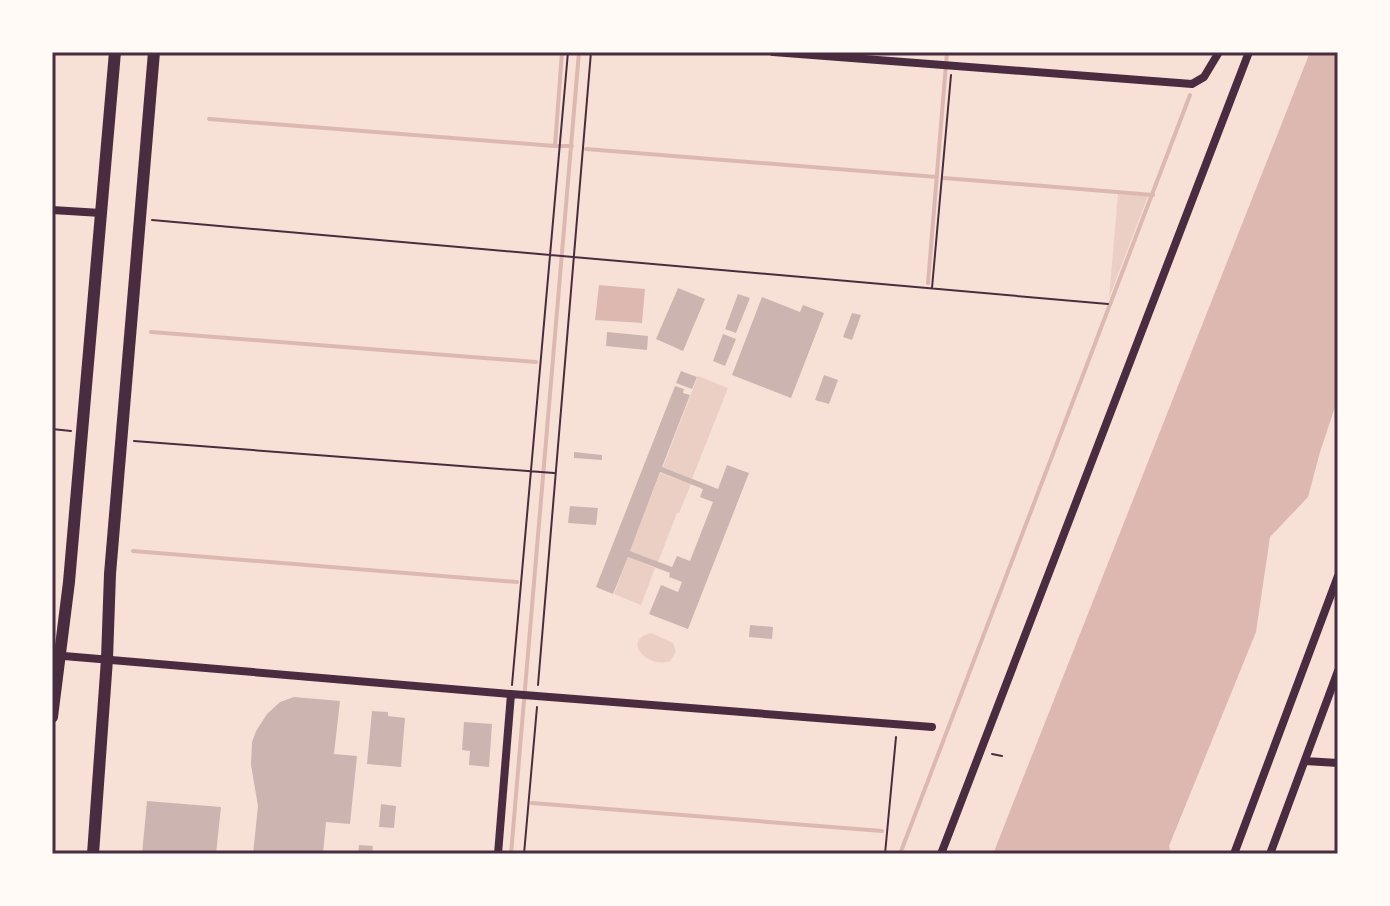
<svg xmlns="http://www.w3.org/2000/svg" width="1390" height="906" viewBox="0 0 1390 906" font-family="'Source Serif 4',serif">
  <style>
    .green { fill: #ebcfc5 }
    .water { fill: #dcb8b0 }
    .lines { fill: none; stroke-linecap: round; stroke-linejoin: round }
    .stream { stroke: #dcb8b0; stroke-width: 4 }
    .building { fill: #ccb4b1; fill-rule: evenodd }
    .path { stroke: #4a2c40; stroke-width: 2 }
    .minor { stroke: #4a2c40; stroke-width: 8 }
    .trunk { stroke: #4a2c40; stroke-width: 12 }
    .neatline { fill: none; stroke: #4a2c40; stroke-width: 3 }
  </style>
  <rect width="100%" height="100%" fill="#f7e1d7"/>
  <!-- green -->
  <path class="green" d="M1118 194 1148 196 1109 298Z
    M698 376 728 388 692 479 663 467Z
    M660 473 691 484 679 513H677L658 562 630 551Z
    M628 557 655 568 641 605 614 594Z
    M651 633 673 643 676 652 670 661C649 669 620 641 651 633Z"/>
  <!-- water -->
  <path class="water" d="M1310 52H1338V398L1320 452 1308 497 1270 537 1256 632 1169 846 1171 854H993Z
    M599 285 645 289 642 323 595 320Z"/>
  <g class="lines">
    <!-- stream -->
    <path class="stream" d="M562 52 555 146H572
      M209 119 555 146
      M586 149 937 177
      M944 178 1153 195
      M928 283 947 52
      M151 332 536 362
      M133 551 517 582
      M532 803 882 831
      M511 854 579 52
      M900 854 1190 95"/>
  </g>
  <!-- building -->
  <path class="building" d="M678 288 705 299 683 351 656 339Z
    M738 294 750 298 736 333 725 329Z
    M762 297 800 312 803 305 824 313 791 398 732 375Z
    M852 313 861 315 852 340 843 337Z
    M607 332 648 336 647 350 606 346Z
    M723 334 736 339 725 366 713 361Z
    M681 371 697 377 692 389 676 383Z
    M824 375 838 380 829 404 815 400Z
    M675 386 684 389 683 393 690 395 662 467 718 489 727 465 749 473 688 629 649 614 661 585 678 592 682 582 669 577 670 573 628 557 613 594 596 587ZM660 472 703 489 700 497 713 502 690 561 677 556 672 567 630 551Z
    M574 452 602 455V460L574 458Z
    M570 506 598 508 596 525 568 523Z
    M750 625 773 627 772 639 749 637Z
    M294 697 340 701 334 754 357 756 350 824 326 822 323 854H253L258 806 251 765 252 742 256 731 267 714 280 702Z
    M372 711 388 712V716L405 718 401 767 367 764Z
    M464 722 492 724 489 767 469 765 470 751 462 750Z
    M147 801 221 807 216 854H142Z
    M381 804 396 806 394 828 379 827Z
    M359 845 373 846 372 854H358Z"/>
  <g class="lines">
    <!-- path -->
    <path class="path" d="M152 220 1108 304
      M932 288 951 75
      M52 429 71 431
      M134 441 554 473
      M512 685 568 52
      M538 685 591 52
      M992 754 1002 756
      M524 854 537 707
      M885 854 896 737"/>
    <!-- minor -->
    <path class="minor" d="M773 52 1192 84 1204 77 1219 52
      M52 210 101 213
      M52 655 511 694 932 727
      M1305 761 1338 763
      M498 854 511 694
      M941 854 1249 52
      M1234 854 1338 576
      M1270 854 1338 671"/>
    <!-- trunk -->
    <path class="trunk" d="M52 717 69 582 115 52
      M93 854 107 659 110 574 154 52"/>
  </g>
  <!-- border -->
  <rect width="1390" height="906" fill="none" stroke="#fffaf5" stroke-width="108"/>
  <rect x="54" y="54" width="1282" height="798" class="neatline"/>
</svg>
